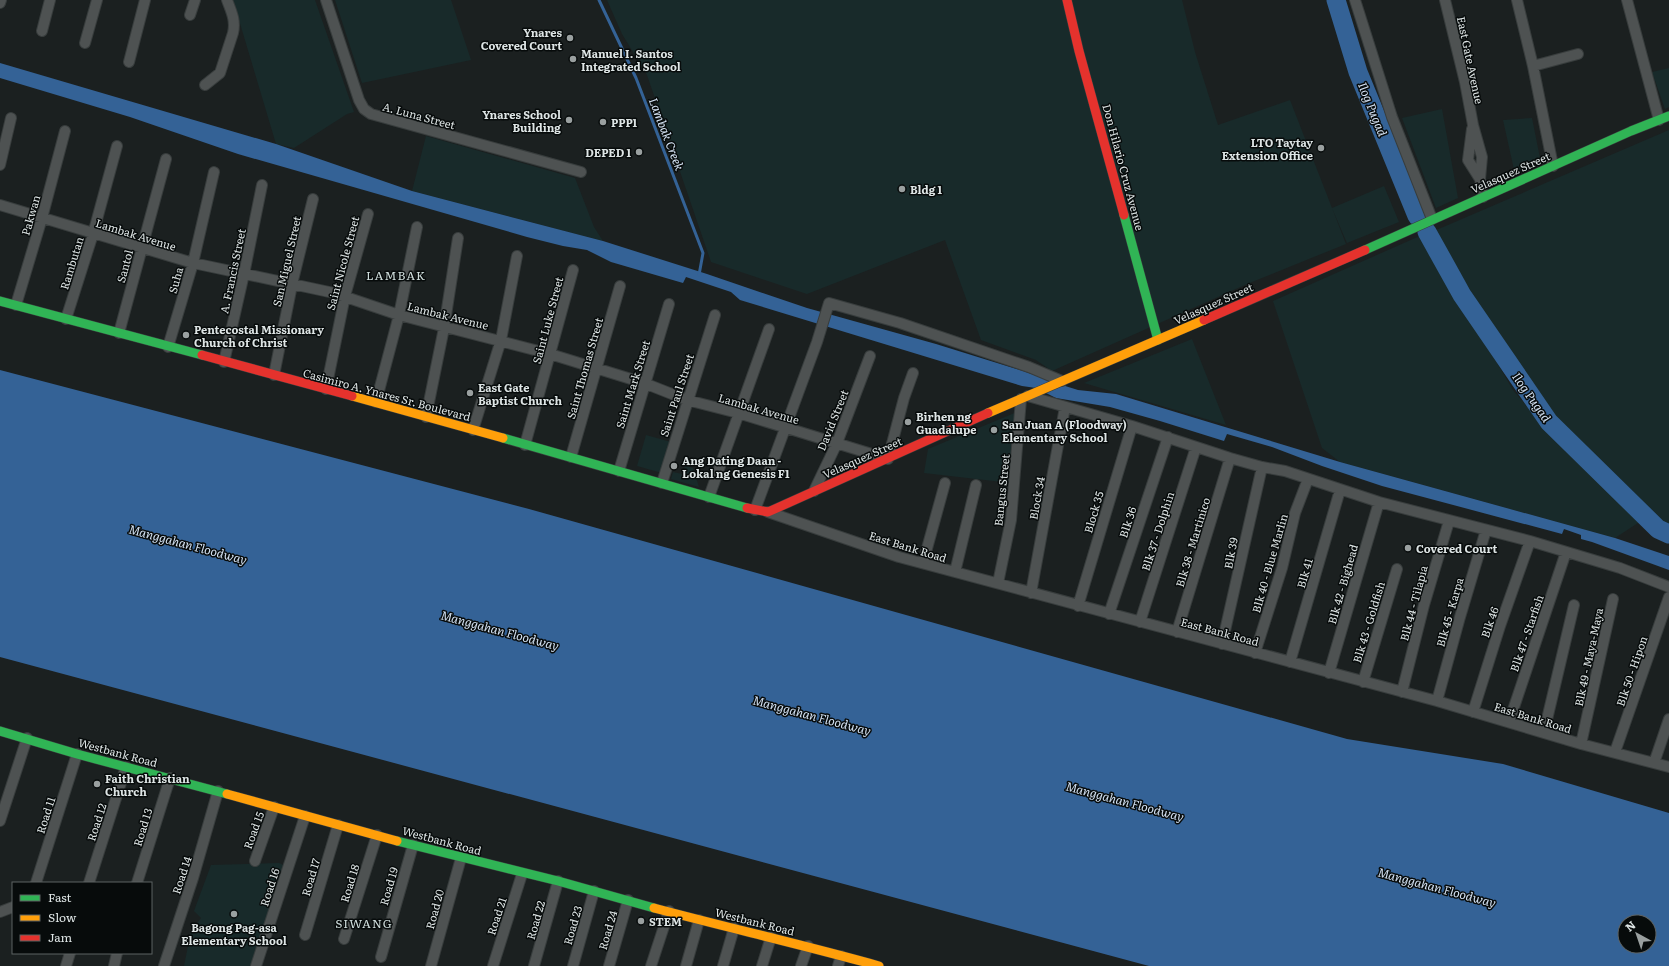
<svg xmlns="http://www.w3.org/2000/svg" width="1669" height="966" viewBox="0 0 1669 966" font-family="Literata,serif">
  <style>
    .built { fill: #182a2a }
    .water { fill: #346296; fill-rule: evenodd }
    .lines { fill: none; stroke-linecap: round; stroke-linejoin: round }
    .stream { stroke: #346296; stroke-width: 3 }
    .river { stroke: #346296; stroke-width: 19 }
    .street-casing { stroke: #383d3d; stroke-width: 12 }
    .fast-casing { stroke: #383d3d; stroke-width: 10 }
    .slow-casing { stroke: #383d3d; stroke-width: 10 }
    .jam-casing { stroke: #383d3d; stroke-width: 10 }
    .street { stroke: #4e5252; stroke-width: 10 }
    .fast { stroke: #30b455; stroke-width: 9 }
    .slow { stroke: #ff9f0a; stroke-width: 9 }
    .jam { stroke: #e5322d; stroke-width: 9 }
    .poi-dot { fill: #9aa0a0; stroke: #070b0b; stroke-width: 1.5 }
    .labels { text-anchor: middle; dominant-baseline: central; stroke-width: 3; stroke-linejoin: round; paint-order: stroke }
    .poi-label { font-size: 11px; font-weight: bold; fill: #dee5e5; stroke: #070b0b; text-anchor: start }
    .street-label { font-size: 11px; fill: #dee5e5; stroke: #070b0b }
    .water-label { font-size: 12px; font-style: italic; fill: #d6e4f5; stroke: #070b0b }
    .neighbourhood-label { font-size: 12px; letter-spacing: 1px; fill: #d0dedd; stroke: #070b0b }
  </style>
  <rect width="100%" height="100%" fill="#1b2020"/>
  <!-- built -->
  <path class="built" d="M233 0H315L354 112 347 114 294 148 276 144Z
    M335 0H451L471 60 362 83Z
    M607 0H1182L1195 52 1218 125 1290 100 1346 244 1247 284 1052 371 1036 360 981 340 945 240 807 294 711 262 647 75 622 34Z
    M1669 68V107L1665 109 1652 72Z
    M1442 109 1458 198 1436 208 1402 118Z
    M1532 118 1541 163 1515 174 1503 120Z
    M1669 130V526L1657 522 1546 414 1434 231Z
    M426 136 575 178 594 227 603 241 412 191Z
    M1384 186 1399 222 1347 243 1332 208Z
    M1422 235 1513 390 1549 433 1641 521 1615 538 1340 462 1322 448 1273 301Z
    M1192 339 1226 425 1084 383Z
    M1017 412 1011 483 924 473 928 449Z
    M646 435 671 442 662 473 637 466Z
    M685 466 693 468 699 487 671 479 673 472 682 474Z
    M279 863 288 867 253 966H184L191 931 201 918 194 911 211 865Z"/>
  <!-- water -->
  <path class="water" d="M0 63 276 144 412 191 603 241 707 274 807 308 936 344 1023 371 1062 385 1078 390 1116 394 1340 462 1615 538 1669 556V570L1592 542 1581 539V535L1564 529 1562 534 1382 486 1322 466 1272 447 1227 434 1224 441 1160 421 1110 407 1056 398 1036 388 1022 386 740 300 731 292 686 277 683 283 611 262 587 250 563 246 527 237 238 154 130 117 0 78Z
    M0 370 529 509 1347 739 1503 764 1669 813V966H1149L0 657ZM1625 922H1649V946H1625Z"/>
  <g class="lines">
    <!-- stream -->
    <path class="stream" d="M599 0 636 78 703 253 699 275"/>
    <!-- river -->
    <path class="river" d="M1336 0 1358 72 1417 216
      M1427 232 1462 295 1549 422 1658 529 1669 534"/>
    <!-- street casing -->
    <g class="street-casing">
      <path id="street" d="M326 0 359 100 364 109 371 114 581 172
        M1355 0 1392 117 1432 219
        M1445 0 1465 82 1473 125 1482 157 1480 179 1483 197
        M1517 0 1533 66 1553 166
        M1627 0 1659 120
        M0 3 1 0
        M190 15 195 0
        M42 31 50 0
        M85 43 97 0
        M129 62 145 0
        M1533 66 1578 54
        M205 85 220 73 233 33C236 20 231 11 227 0
        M1472 129 1468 160 1480 179
        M0 165 11 118
        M0 205 193 263 334 293 399 315 550 354 644 383 687 400 738 413 888 459 904 398 913 373
        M16 305 42 218 65 131
        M66 319 93 234 117 146
        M119 333 166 159
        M168 347 193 263 214 172
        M224 362 244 274 262 185
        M274 375 293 280 313 199
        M326 389 345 296 368 214
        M1028 396 1132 426 1230 458 1262 467 1285 471 1379 502 1530 541 1620 568 1669 587
        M376 402 399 315 417 227
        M426 417 444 328 458 238
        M473 430 501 340 517 256
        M525 445 573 270
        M571 457 620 286
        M619 471 669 304
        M662 483 715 315
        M814 491 837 443 870 356
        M709 497 769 329
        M755 510 817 342 829 303 900 323 1029 367 1062 381
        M768 512 899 557 1437 701 1581 744 1669 767
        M923 563 945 483
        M955 572 976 485
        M998 583 1011 520 1021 399
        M1031 593 1065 407
        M1078 606 1132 426
        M1109 614 1168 437
        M1140 622 1196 447
        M1177 632 1230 458
        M1222 644 1262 467
        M1255 653 1282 568 1295 513 1308 479
        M1290 662 1340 490
        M1329 673 1379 502
        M1363 682 1397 569
        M1402 692 1424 605 1449 521
        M1437 701 1460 617 1486 530
        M1473 712 1500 626 1530 541
        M1509 722 1566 552
        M1544 732 1574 605
        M1581 744 1613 599
        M1615 752 1669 597
        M1654 763 1669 719
        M0 821 27 738
        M255 861 274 807
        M36 883 77 754
        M89 883 126 767
        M137 883 170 778
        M0 912 13 907
        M305 935 338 825
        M344 939 377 835
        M381 957 413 845
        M66 966 70 953
        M114 966 117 953
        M164 966 193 878 218 791
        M256 966 305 816
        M431 966 461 858
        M493 966 522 874
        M534 966 558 881
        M573 966 594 891
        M609 966 628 900
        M651 966 669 911
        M686 966 699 920
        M723 966 734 928
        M762 966 771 937
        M801 966 808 946
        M838 966 841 956"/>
    </g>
    <!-- fast casing -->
    <g class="fast-casing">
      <path id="fast" d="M1124 215 1158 340
        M1365 250 1631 131 1669 116
        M0 301 202 355
        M503 438 747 508
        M0 731 77 754 227 794
        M397 841 558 881 654 908"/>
    </g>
    <!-- slow casing -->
    <g class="slow-casing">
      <path id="slow" d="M352 396 503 438
        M988 413 1204 320
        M227 794 397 841
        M654 908C729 928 804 945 879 966"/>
    </g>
    <!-- jam casing -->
    <g class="jam-casing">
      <path id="jam" d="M1067 0 1079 51 1124 215
        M1204 320 1365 250
        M202 355 352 396
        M747 508 768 512 988 413"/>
    </g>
    <!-- street -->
    <use href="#street" class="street"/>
    <!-- fast -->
    <use href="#fast" class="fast"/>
    <!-- slow -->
    <use href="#slow" class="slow"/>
    <!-- jam -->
    <use href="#jam" class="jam"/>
  </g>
  <!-- markers -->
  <g class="poi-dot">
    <circle cx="570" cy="38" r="4"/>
    <circle cx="573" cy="59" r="4"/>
    <circle cx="569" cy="120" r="4"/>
    <circle cx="603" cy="122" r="4"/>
    <circle cx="1321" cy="148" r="4"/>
    <circle cx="639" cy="152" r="4"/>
    <circle cx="902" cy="189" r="4"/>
    <circle cx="186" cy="335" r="4"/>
    <circle cx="470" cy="393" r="4"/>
    <circle cx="908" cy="422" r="4"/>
    <circle cx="994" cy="430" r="4"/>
    <circle cx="674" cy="466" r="4"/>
    <circle cx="1408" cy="548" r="4"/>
    <circle cx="97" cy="784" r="4"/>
    <circle cx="234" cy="914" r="4"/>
    <circle cx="641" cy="921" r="4"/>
  </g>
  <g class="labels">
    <!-- poi labels -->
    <g class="poi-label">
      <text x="562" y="32" text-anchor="end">Ynares<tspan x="562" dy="13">Covered Court</tspan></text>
      <text x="581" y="53">Manuel I. Santos<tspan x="581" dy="13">Integrated School</tspan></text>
      <text x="561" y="114" text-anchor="end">Ynares School<tspan x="561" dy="13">Building</tspan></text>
      <text x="611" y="122">PPP1</text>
      <text x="1313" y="142" text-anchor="end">LTO Taytay<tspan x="1313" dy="13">Extension Office</tspan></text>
      <text x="631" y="152" text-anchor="end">DEPED 1</text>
      <text x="910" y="189">Bldg 1</text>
      <text x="194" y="329">Pentecostal Missionary<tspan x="194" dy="13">Church of Christ</tspan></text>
      <text x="478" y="387">East Gate<tspan x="478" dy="13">Baptist Church</tspan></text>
      <text x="916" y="416">Birhen ng<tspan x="916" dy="13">Guadalupe</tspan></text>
      <text x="1002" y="424">San Juan A (Floodway)<tspan x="1002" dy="13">Elementary School</tspan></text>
      <text x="682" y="460">Ang Dating Daan -<tspan x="682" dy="13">Lokal ng Genesis F1</tspan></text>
      <text x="1416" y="548">Covered Court</text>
      <text x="105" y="778">Faith Christian<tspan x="105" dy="13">Church</tspan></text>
      <text x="649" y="921">STEM</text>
      <text x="234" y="927" text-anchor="middle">Bagong Pag-asa<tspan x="234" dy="13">Elementary School</tspan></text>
    </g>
    <!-- street labels -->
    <g class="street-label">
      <text transform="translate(1471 60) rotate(78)">East Gate Avenue</text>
      <text transform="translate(419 115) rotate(15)">A. Luna Street</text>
      <text transform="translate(1124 167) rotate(75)">Don Hilario Cruz Avenue</text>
      <text transform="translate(1510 172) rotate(-24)">Velasquez Street</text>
      <text transform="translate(30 215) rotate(-74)">Pakwan</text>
      <text transform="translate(136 234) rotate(17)">Lambak Avenue</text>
      <text transform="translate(286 261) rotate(-77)">San Miguel Street</text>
      <text transform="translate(71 263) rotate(-73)">Rambutan</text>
      <text transform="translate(342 263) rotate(-75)">Saint Nicole Street</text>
      <text transform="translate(124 266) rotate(-75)">Santol</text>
      <text transform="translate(232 271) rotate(-78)">A. Francis Street</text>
      <text transform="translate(175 280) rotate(-74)">Suha</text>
      <text transform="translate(1213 303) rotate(-24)">Velasquez Street</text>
      <text transform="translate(448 315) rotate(14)">Lambak Avenue</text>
      <text transform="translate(547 320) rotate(-75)">Saint Luke Street</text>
      <text transform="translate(584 368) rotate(-74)">Saint Thomas Street</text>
      <text transform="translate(632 384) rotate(-73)">Saint Mark Street</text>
      <text transform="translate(387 394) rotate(15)">Casimiro A. Ynares Sr. Boulevard</text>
      <text transform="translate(676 395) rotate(-72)">Saint Paul Street</text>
      <text transform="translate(759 408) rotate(16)">Lambak Avenue</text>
      <text transform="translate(832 420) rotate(-68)">David Street</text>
      <text transform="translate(862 457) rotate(-24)">Velasquez Street</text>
      <text transform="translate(1001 490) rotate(-84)">Bangus Street</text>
      <text transform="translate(1036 498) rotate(-80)">Block 34</text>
      <text transform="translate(1093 512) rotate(-74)">Block 35</text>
      <text transform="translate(1127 522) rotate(-72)">Blk 36</text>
      <text transform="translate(1157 531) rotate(-72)">Blk 37 - Dolphin</text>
      <text transform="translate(1192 542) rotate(-73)">Blk 38 - Martinico</text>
      <text transform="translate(908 546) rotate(17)">East Bank Road</text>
      <text transform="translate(1230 553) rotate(-79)">Blk 39</text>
      <text transform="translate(1269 563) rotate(-74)">Blk 40 - Blue Marlin</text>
      <text transform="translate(1304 573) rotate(-74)">Blk 41</text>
      <text transform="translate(1342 584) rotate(-74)">Blk 42 - Bighead</text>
      <text transform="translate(1413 603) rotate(-75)">Blk 44 - Tilapia</text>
      <text transform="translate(1449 612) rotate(-74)">Blk 45 - Karpa</text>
      <text transform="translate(1368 622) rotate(-73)">Blk 43 - Goldfish</text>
      <text transform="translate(1489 622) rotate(-71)">Blk 46</text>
      <text transform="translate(1220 631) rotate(15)">East Bank Road</text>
      <text transform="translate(1526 633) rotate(-71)">Blk 47 - Starfish</text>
      <text transform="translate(1588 657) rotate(-78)">Blk 49 - Maya-Maya</text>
      <text transform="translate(1631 671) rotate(-71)">Blk 50 - Hipon</text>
      <text transform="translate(1533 717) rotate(17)">East Bank Road</text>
      <text transform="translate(118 752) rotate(15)">Westbank Road</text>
      <text transform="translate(45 815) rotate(-72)">Road 11</text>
      <text transform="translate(96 822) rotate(-72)">Road 12</text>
      <text transform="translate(142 827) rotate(-73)">Road 13</text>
      <text transform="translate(253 830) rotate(-70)">Road 15</text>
      <text transform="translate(442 840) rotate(15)">Westbank Road</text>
      <text transform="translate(181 875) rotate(-72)">Road 14</text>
      <text transform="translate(310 877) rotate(-73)">Road 17</text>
      <text transform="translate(349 883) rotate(-73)">Road 18</text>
      <text transform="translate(388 886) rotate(-74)">Road 19</text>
      <text transform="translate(269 887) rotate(-72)">Road 16</text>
      <text transform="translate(434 909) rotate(-75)">Road 20</text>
      <text transform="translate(496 916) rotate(-72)">Road 21</text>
      <text transform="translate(535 920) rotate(-74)">Road 22</text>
      <text transform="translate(755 921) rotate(14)">Westbank Road</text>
      <text transform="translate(572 925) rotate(-74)">Road 23</text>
      <text transform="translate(607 930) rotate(-74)">Road 24</text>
    </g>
    <!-- water labels -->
    <g class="water-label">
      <text transform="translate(1373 109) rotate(68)">Ilog Pugad</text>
      <text transform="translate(667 134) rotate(69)">Lambak Creek</text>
      <text transform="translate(1532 397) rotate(55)">Ilog Pugad</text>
      <text transform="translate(188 544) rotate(15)">Manggahan Floodway</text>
      <text transform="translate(500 630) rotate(15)">Manggahan Floodway</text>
      <text transform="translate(812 715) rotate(15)">Manggahan Floodway</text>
      <text transform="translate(1125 801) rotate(15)">Manggahan Floodway</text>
      <text transform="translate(1437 887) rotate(15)">Manggahan Floodway</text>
    </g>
    <!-- neighbourhood labels -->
    <g class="neighbourhood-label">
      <text x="396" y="275">LAMBAK</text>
      <text x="364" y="923">SIWANG</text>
    </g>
  </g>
  <!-- legend -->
  <rect x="12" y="882" width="140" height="72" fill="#070b0b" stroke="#5d6262"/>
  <rect x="20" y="895" width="20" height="6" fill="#30b455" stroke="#5d6262"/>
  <text x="48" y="902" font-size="12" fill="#dee5e5">Fast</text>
  <rect x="20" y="915" width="20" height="6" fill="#ff9f0a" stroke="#5d6262"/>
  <text x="48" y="922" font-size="12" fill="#dee5e5">Slow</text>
  <rect x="20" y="935" width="20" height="6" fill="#e5322d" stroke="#5d6262"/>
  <text x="48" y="942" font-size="12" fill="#dee5e5">Jam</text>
  <!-- north arrow -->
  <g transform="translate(1637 934) rotate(320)"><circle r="19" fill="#070b0b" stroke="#5d6262"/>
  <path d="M0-3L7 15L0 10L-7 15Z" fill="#9aa0a0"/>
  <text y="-6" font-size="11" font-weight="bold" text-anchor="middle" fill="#dee5e5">N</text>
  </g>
</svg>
